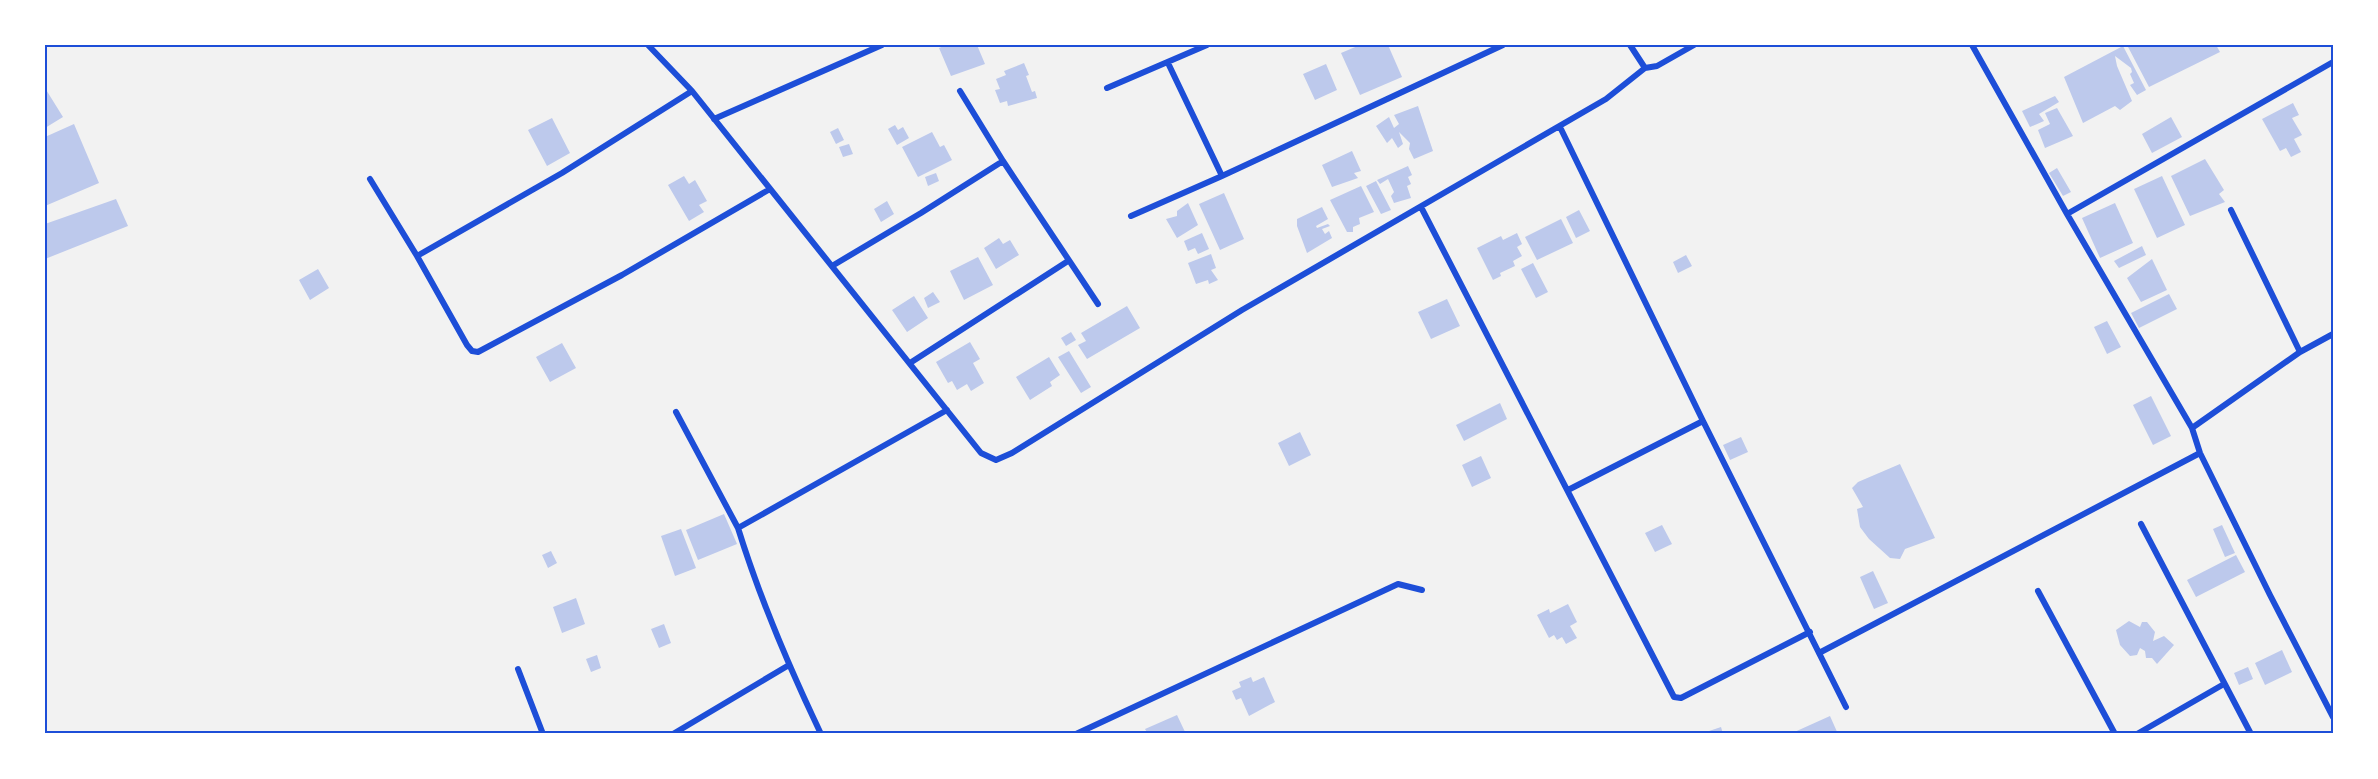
<svg xmlns="http://www.w3.org/2000/svg" width="2378" height="779" viewBox="0 0 2378 779" font-family="Raleway,sans-serif">
  <style>
    .building { fill: #bdc9ec }
    .lines { fill: none; stroke-linecap: round; stroke-linejoin: round }
    .minor { stroke: #1d4ed8; stroke-width: 6 }
    .neatline { fill: none; stroke: #1d4ed8; stroke-width: 2 }
  </style>
  <rect width="100%" height="100%" fill="#f2f2f2"/>
  <!-- building -->
  <path class="building" d="M946 45H977L985 64 951 76 939 48Z
    M1360 45H1388L1402 77 1360 95 1341 53Z
    M2127 45H2216L2220 52 2149 87Z
    M2123 46 2146 90 2137 95 2130 85 2134 83 2130 74 2132 72 2131 68 2115 56 2117 66 2132 101 2120 110 2115 106 2083 123 2064 77Z
    M1024 63 1029 75 1026 76 1032 92 1035 91 1037 98 1008 106 1007 101 1000 103 995 90 1000 89 996 79 1006 75 1004 71Z
    M1326 64 1337 90 1315 100 1303 74Z
    M45 88 63 117 45 128Z
    M2055 96 2059 102 2039 114 2044 121 2030 127 2022 111Z
    M2293 103 2299 115 2292 118 2302 135 2294 139 2301 152 2291 157 2286 148 2280 151 2262 119Z
    M1418 106 1433 151 1414 159 1409 149 1410 143 1399 132 1403 144 1398 148 1392 138 1387 143 1376 126 1389 117 1394 128 1399 124 1394 115Z
    M2057 108 2073 136 2045 148 2038 130 2050 124 2045 113Z
    M2171 117 2182 137 2152 153 2142 134Z
    M552 118 570 153 547 166 528 130Z
    M74 124 99 183 45 206V137Z
    M895 125 898 130 903 127 909 138 897 145 888 129Z
    M838 128 844 140 836 144 830 132Z
    M932 132 940 147 944 145 952 160 918 177 902 147Z
    M849 144 853 154 843 157 839 147Z
    M1352 151 1361 171 1354 173 1358 178 1332 187 1322 165Z
    M2205 159 2224 190 2219 194 2225 202 2190 216 2171 176Z
    M1408 166 1412 175 1408 177 1411 184 1407 186 1411 198 1394 203 1391 196 1394 192 1388 179 1380 184 1377 180Z
    M2057 168 2071 192 2063 196 2049 173Z
    M936 173 939 181 928 186 925 177Z
    M684 176 689 184 695 180 707 201 699 205 704 212 689 221 668 185Z
    M2162 176 2185 225 2157 238 2134 189Z
    M1376 181 1391 210 1381 214 1366 186Z
    M1361 186 1374 212 1359 218 1360 224 1353 227V232H1347L1330 200Z
    M1224 193 1244 239 1220 250 1199 204Z
    M116 199 128 226 45 259V224Z
    M887 201 894 214 881 222 874 209Z
    M1188 203 1198 225 1177 238 1166 219 1177 216V211Z
    M2115 203 2133 243 2100 258 2082 218Z
    M1322 207 1328 219 1316 226 1317 228 1328 224 1330 226 1322 229 1325 234 1329 231 1332 238 1307 253 1297 226V219Z
    M1579 210 1590 231 1576 238 1566 217Z
    M1561 219 1573 243 1537 260 1525 237Z
    M1202 233 1209 249 1198 254 1195 248 1188 251 1184 241Z
    M1517 233 1522 244 1517 247 1522 256 1513 261 1515 266 1500 273 1501 276 1493 280 1477 248 1501 236 1503 240Z
    M999 238 1003 244 1010 240 1019 255 996 269 984 248Z
    M2142 246 2146 255 2119 268 2114 261Z
    M1211 254 1216 268 1211 270 1218 280 1209 284 1208 280 1196 284 1188 263Z
    M1686 255 1692 266 1678 273 1673 262Z
    M978 257 993 285 964 300 950 271Z
    M2152 259 2167 290 2141 302 2127 278Z
    M1533 263 1548 292 1536 298 1521 269Z
    M318 269 329 288 310 300 299 280Z
    M933 292 940 302 928 308 924 298Z
    M2169 294 2177 309 2139 328 2131 313Z
    M914 296 928 318 907 332 892 310Z
    M1447 299 1460 326 1431 339 1418 312Z
    M1127 306 1140 328 1087 359 1078 345 1086 341 1081 333Z
    M2107 321 2121 347 2107 354 2094 327Z
    M1071 332 1076 340 1066 346 1061 338Z
    M970 342 980 359 973 363 984 383 971 391 967 384 957 390 952 381 948 383 936 362Z
    M562 343 576 368 550 382 536 357Z
    M1069 351 1091 387 1081 393 1058 357Z
    M1049 357 1060 375 1050 382 1052 386 1030 400 1016 377Z
    M2151 396 2171 436 2153 445 2133 405Z
    M1500 403 1507 419 1464 441 1456 425Z
    M1300 432 1311 455 1289 466 1278 443Z
    M1741 437 1748 452 1730 460 1723 445Z
    M1481 456 1491 478 1472 487 1462 465Z
    M1900 464 1935 538 1905 549 1900 559 1890 558 1869 539 1860 527 1857 509 1863 507 1852 488 1858 482Z
    M724 514 737 544 698 560 686 530Z
    M1662 525 1672 544 1655 552 1645 533Z
    M2222 525 2235 553 2225 557 2213 529Z
    M681 529 696 568 675 576 661 536Z
    M551 551 557 563 548 568 542 555Z
    M2236 555 2245 572 2196 597 2187 580Z
    M1873 571 1888 603 1874 609 1860 577Z
    M576 598 585 624 562 633 553 607Z
    M1568 604 1577 622 1570 626 1577 638 1566 644 1562 637 1557 640 1554 635 1549 638 1537 615 1549 609 1550 613Z
    M2129 621 2140 627 2142 622H2147L2155 632 2153 641 2164 636 2174 645 2157 664 2152 658H2146L2145 651 2140 648 2137 655 2130 656 2120 645 2116 630Z
    M664 624 671 643 659 648 651 629Z
    M2282 650 2292 672 2265 685 2255 663Z
    M597 655 601 668 591 672 586 659Z
    M2248 667 2253 679 2239 685 2234 673Z
    M1251 677 1253 682 1264 677 1275 702 1249 716 1241 698 1236 700 1232 691 1241 687 1239 682Z
    M1177 715 1186 734H1148L1145 729Z
    M1830 716 1838 734H1790Z
    M1721 727 1723 734H1700Z"/>
  <g class="lines">
    <!-- minor -->
    <path class="minor" d="M648 45 692 91 981 453 996 460 1012 453 1242 310 1606 99 1645 68
      M1630 45 1645 68 1657 66 1694 45
      M1972 45 2067 214 2192 428 2200 453 2270 595 2333 717
      M1168 63 1222 176
      M1107 88 1207 45
      M960 91 1003 161 1098 304
      M714 119 882 45
      M1560 127 1703 421 1846 707
      M370 179 417 256 467 345 472 351 478 352 622 275 770 189
      M1421 207 1674 697 1681 698 1810 632
      M2231 210 2300 352
      M2067 214 2333 62
      M1131 216 1222 176 1503 45
      M417 256 562 173 692 91
      M832 266 921 213 1003 161
      M910 363 1068 261
      M676 412 738 528
      M2192 428 2300 352 2333 334
      M1568 490 1703 421
      M2141 524 2251 734
      M2038 591 2115 734
      M1819 653 2200 453
      M518 669 543 734
      M673 734 789 665
      M821 734C789 667 760 599 738 528L947 410
      M1076 734 1398 584 1422 590
      M2137 734 2224 684"/>
  </g>
  <!-- border -->
  <rect width="2378" height="779" fill="none" stroke="#ffffff" stroke-width="93"/>
  <rect x="46" y="46" width="2286" height="686" class="neatline"/>
</svg>
